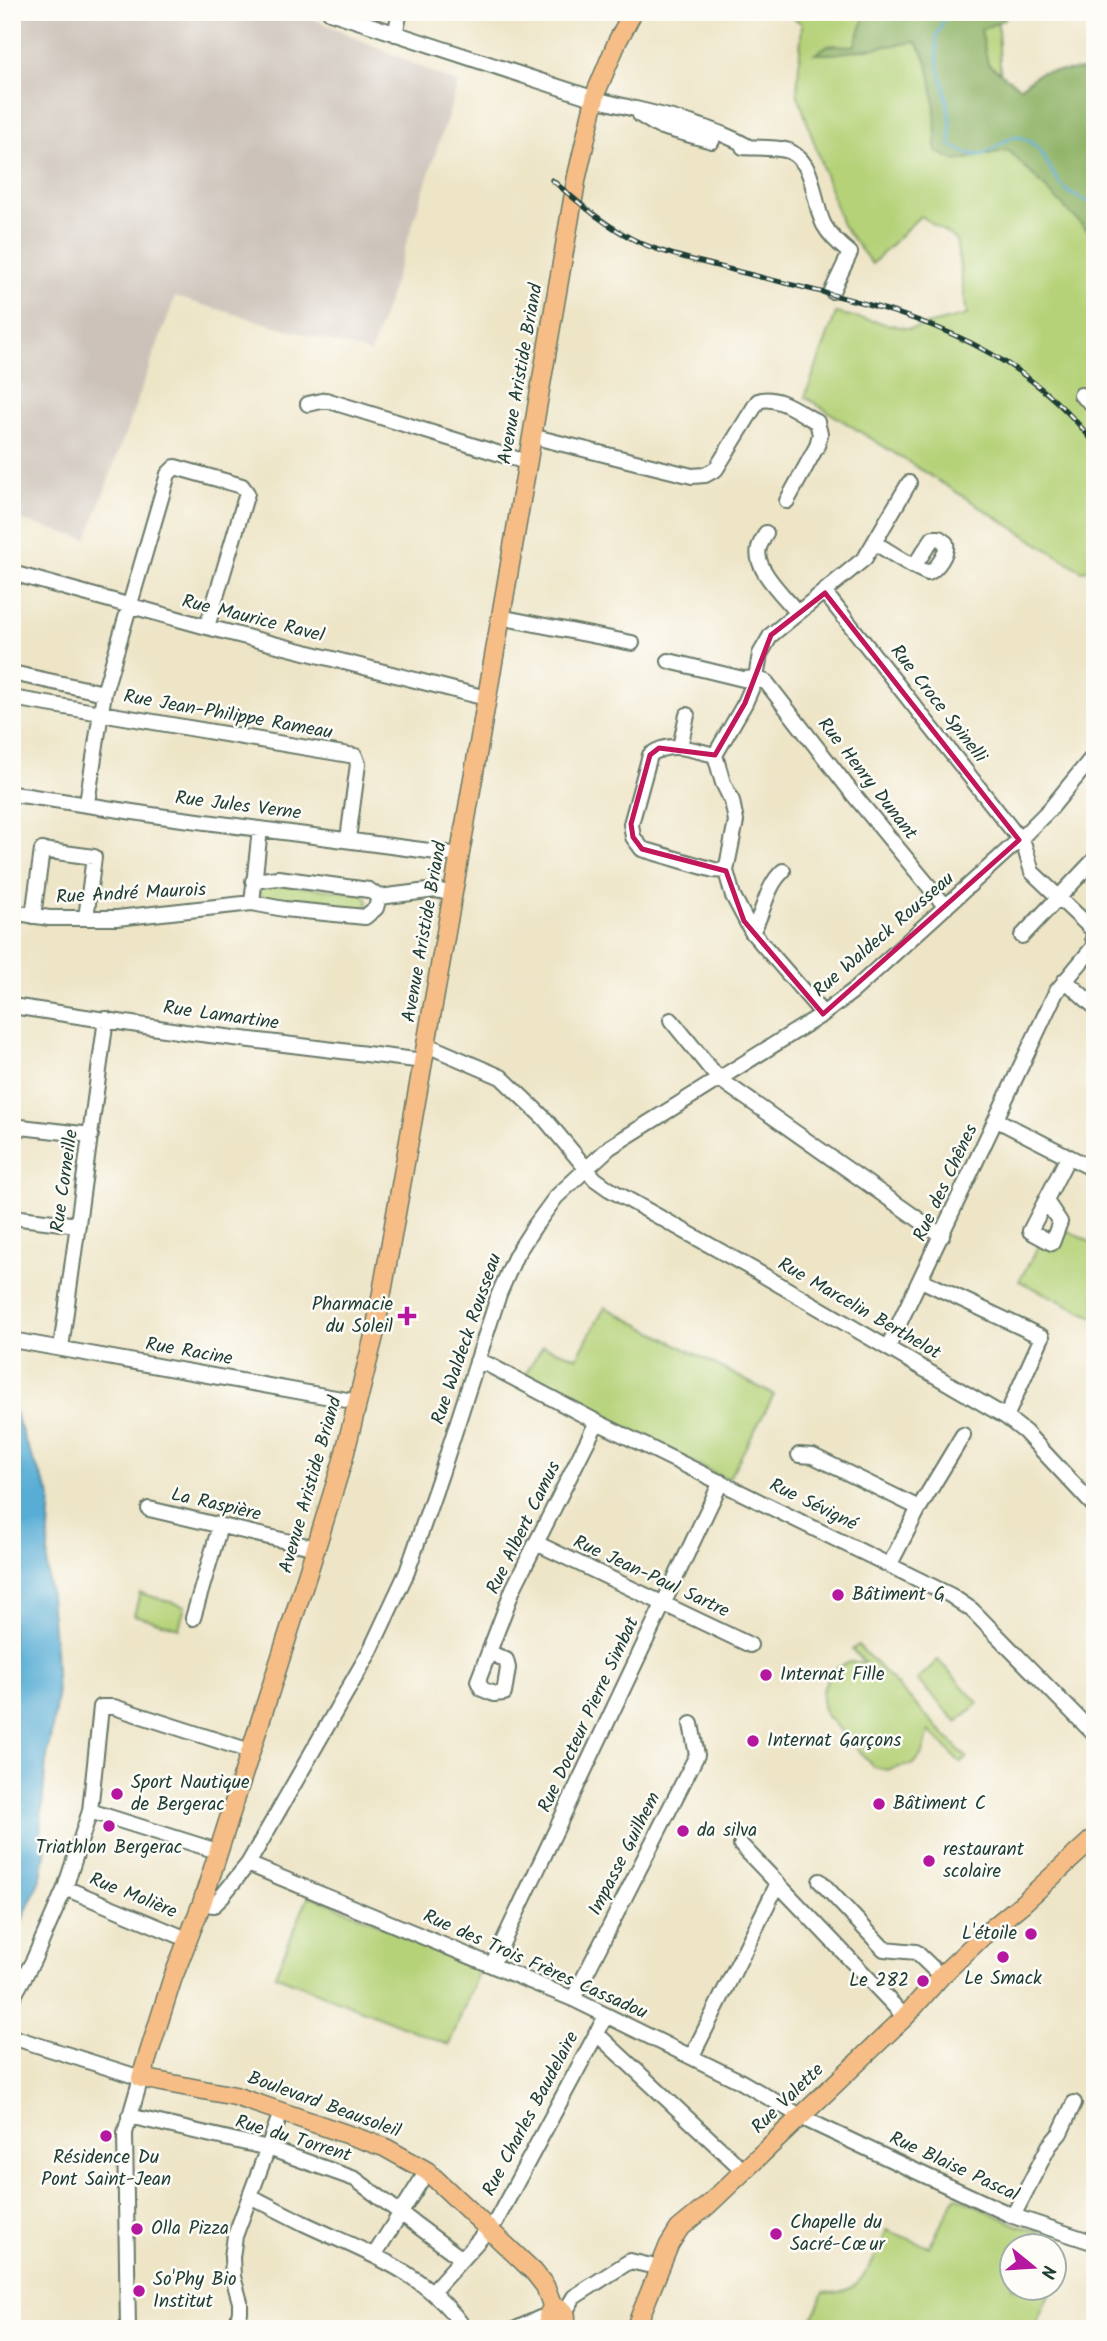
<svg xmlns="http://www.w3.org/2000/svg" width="1107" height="2341" viewBox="0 0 1107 2341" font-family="Kalam,sans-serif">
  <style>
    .industrial { fill: #ccc2b9 }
    .green { fill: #b5d278; stroke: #6a8856; stroke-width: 2 }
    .forest { fill: #90b468; stroke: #58784e; stroke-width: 2 }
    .water { fill: #59add5; stroke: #3c7584; stroke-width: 2 }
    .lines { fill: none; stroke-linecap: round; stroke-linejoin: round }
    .stream { stroke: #59add5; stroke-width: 2.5 }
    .minor-casing { stroke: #677867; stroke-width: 18 }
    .major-casing { stroke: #677867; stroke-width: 21 }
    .minor { stroke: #fff; stroke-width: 14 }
    .major { stroke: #f6be86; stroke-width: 18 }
    .rail-casing { stroke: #1f3d34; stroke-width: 5 }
    .rail { stroke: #fdfcf7; stroke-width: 2.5; stroke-dasharray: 8; stroke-linecap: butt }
    .marked { fill: none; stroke: #c2185b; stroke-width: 5; stroke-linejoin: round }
    .poi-dot { fill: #b5179e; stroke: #fdfcf7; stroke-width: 2.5 }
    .labels { text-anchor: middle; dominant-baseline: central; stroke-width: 5; stroke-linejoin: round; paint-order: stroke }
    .street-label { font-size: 19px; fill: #1f3d34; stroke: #fdfcf7 }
    .poi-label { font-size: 19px; fill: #1f3d34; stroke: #fdfcf7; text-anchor: start }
  </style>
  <rect width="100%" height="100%" fill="#fdfcf7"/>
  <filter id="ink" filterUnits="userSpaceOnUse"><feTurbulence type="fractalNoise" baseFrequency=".0143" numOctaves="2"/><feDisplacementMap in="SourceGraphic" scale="14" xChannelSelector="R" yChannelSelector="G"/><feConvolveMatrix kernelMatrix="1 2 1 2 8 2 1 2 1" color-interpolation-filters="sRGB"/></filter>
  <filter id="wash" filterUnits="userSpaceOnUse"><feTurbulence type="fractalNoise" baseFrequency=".00686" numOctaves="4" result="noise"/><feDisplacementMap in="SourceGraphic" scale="28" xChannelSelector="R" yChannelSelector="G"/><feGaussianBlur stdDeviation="1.57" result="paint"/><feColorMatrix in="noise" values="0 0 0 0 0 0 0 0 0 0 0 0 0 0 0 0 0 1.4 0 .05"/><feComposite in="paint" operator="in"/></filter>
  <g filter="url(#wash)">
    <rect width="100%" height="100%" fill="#eee5c7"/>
    <!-- industrial -->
    <path class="industrial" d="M12 12H299L458 84 371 353 175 297 87 539 12 518Z"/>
    <!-- green -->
    <path class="green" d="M785 12H997L1001 83 1095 167V568L1082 571 805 397 836 313 910 329 967 315 956 239 920 216 872 264 842 225 797 92 802 24Z
      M265 882 362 894C370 899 369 907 361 912L269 900 262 897 258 892 259 886Z
      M1064 1229 1092 1243 1095 1239V1318L1019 1281 1040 1244 1054 1251Z
      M605 1307 774 1395 728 1480 523 1377 543 1346 577 1357Z
      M140 1593 185 1606 179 1628 134 1615Z
      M858 1645 967 1758 961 1763 929 1731 923 1753 914 1764 887 1770 874 1767 825 1714 822 1701V1692L829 1675 836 1668 850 1662H865L852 1650Z
      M938 1660 978 1703 957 1722 917 1680Z
      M309 1895 481 1965 449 2045 275 1975Z
      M956 2196 1019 2226 1041 2232 1035 2246H1012V2288L1035 2289 1049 2294 1034 2329H808L824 2292C861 2299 875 2258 887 2230L929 2247Z"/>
    <!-- forest -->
    <path class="forest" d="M864 12H1003L1005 19 981 30 988 64 1020 87 1041 72 1085 70 1095 156V233L1091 234 1008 150 956 161 936 151C936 120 936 66 916 42L833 54H815L828 45 854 46 863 22Z"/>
    <!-- water -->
    <path class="water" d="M12 1404 26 1444 51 1497 47 1567 55 1649 57 1699 46 1762 40 1833 46 1847 41 1877 12 1943Z"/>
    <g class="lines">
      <!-- stream -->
      <path class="stream" d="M947 12 936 38 938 64 945 90 951 125 950 145C959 150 970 156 981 155 996 152 1008 130 1025 139 1044 147 1049 172 1062 186 1071 196 1082 200 1095 204"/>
    </g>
  </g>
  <g filter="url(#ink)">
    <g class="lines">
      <!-- minor casing -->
      <g class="minor-casing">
        <path id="minor" d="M330 12 595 99C647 113 703 121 749 147
          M395 34 400 12
          M640 115 658 126 712 141
          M743 147C754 148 782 147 791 152 817 166 812 202 824 225 830 236 840 245 850 253L832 291
          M1081 395 1095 406
          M308 404 326 400 526 462
          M531 436 692 476 705 475 716 469 758 401C777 394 800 413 817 422L820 434 817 446 787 501
          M766 533C764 538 760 543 759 548 753 568 785 597 797 612
          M875 543C892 553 910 566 928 573 937 569 948 553 946 543L939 538H933L914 566
          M12 573 207 627 486 698
          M825 593 1024 845 1032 872 1095 932 1093 938 1095 943
          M500 617 632 643
          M669 661 743 679 756 678 766 682 853 794 946 907
          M12 673 104 693
          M12 698 355 756 358 764 348 839
          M680 747 687 715
          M715 755C692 750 670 740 650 755L631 824 633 837 642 849 714 870 726 871
          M12 794C67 801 121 811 175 818 270 831 365 842 460 855
          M87 803 104 693 168 474 175 467 242 486 247 493 207 627
          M253 881 278 878 369 890 379 897
          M252 903 284 909 365 917 376 908 379 897 436 890 453 894
          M12 912 49 918H117L252 903 260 829
          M33 916 42 850 94 857 86 918
          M752 932C764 913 766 886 783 871
          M1022 936 1095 859
          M1065 980 1095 1007
          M12 1006 185 1032 424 1061
          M823 1014 752 932 733 896 726 871 736 821 732 801 723 783 715 755 745 703 756 678 760 654 771 635 865 558 909 483
          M671 1020 718 1078 942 1236
          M427 1045 501 1077 545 1119 595 1179 609 1189 756 1271 1006 1417 1025 1432 1095 1507
          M997 1120 1095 1170
          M12 1126 91 1135
          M1046 1201 1060 1222 1052 1243 1030 1231 1068 1157
          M12 1217 78 1225
          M921 1280 1042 1337 1006 1417
          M12 1340 358 1402
          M888 1347 1056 992 1095 945
          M61 1348 106 1019
          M477 1361 489 1365 597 1422 950 1595 972 1610 1095 1735
          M799 1455 813 1456 919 1508 890 1564
          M919 1508 963 1435
          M149 1509 316 1548
          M536 1543 750 1645
          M193 1618 220 1526
          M489 1652 506 1660 508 1668 504 1693 494 1694 482 1689 478 1681 513 1589 597 1422
          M90 1811 217 1851
          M741 1845 905 2017
          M248 1864 573 1999 740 2081 809 2121 896 2162 1013 2216 1095 2243
          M820 1881 884 1949 916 1952 941 1976
          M65 1888 187 1939
          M202 1903 214 1905 218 1901 248 1864 370 1651 407 1572 441 1474 499 1294 516 1255 534 1227 556 1197 610 1147 823 1014 853 991 1019 840 1051 808 1095 754
          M492 1965 721 1482
          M12 1999 33 1961 65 1888 90 1811 101 1707H114L250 1751
          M573 1999 697 1755 691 1724
          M596 2033 744 2171
          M12 2037 141 2078 125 2133 128 2329
          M692 2056 778 1883
          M129 2116 268 2148 355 2179 462 2259
          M250 2196C268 2205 285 2214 303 2223 366 2253 423 2269 465 2329
          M1013 2216 1049 2146 1060 2133 1074 2103
          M375 2254 427 2171
          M432 2292 496 2221 606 2016
          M565 2312 574 2297 630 2261 660 2268
          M235 2329 240 2312V2302L233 2277 232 2257 235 2236 281 2113
          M516 2329 540 2318 548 2319"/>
      </g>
      <!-- major casing -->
      <g class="major-casing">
        <path id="major" d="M548 2317a9 9 0 1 1 18 0a9 9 0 1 1-18 0Z
          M553 2308 545 2286 534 2272 427 2171 384 2147 235 2096 141 2078 172 1980 202 1903 318 1541 343 1460 375 1332 462 842 577 176 597 90 618 40 633 12
          M635 2329 669 2245 679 2229 707 2206 905 2017 941 1976 984 1935 1022 1904 1095 1837"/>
      </g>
      <!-- minor -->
      <use href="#minor" class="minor"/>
      <!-- major -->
      <use href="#major" class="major"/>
      <!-- rail casing -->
      <g class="rail-casing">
        <path id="rail" d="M1094 12 1095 33
          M552 180C580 204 609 229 643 244 674 257 707 263 740 272 875 306 1004 326 1095 444"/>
      </g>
      <!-- rail -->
      <use href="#rail" class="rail"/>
    </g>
  </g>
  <!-- marked area -->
  <path class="marked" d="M825 593 1019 840 823 1014 744 921 726 871 642 849 633 837 631 824 650 755 659 748 715 755 745 703 771 635Z"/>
  <!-- markers -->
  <g class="poi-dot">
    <path d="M403.5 1305.5h7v7h7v7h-7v7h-7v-7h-7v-7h7z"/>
    <circle cx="838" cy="1595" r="7"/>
    <circle cx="766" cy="1675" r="7"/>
    <circle cx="753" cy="1741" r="7"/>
    <circle cx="117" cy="1794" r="7"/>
    <circle cx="879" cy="1804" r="7"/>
    <circle cx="109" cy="1826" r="7"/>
    <circle cx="683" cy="1831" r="7"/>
    <circle cx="929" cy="1861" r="7"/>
    <circle cx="1031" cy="1934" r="7"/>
    <circle cx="1003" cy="1957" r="7"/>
    <circle cx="923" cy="1981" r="7"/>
    <circle cx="106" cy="2136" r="7"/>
    <circle cx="137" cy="2229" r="7"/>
    <circle cx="776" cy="2234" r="7"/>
    <circle cx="139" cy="2291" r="7"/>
  </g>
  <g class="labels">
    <!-- street labels -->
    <g class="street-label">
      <text transform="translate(521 374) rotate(-80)">Avenue Aristide Briand</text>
      <text transform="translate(253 619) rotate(14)">Rue Maurice Ravel</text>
      <text transform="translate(938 704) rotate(52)">Rue Croce Spinelli</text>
      <text transform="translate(228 715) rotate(10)">Rue Jean-Philippe Rameau</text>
      <text transform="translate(867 779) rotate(52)">Rue Henry Dunant</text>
      <text transform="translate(238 806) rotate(7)">Rue Jules Verne</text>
      <text transform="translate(131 894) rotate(-3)">Rue André Maurois</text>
      <text transform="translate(425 932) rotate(-80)">Avenue Aristide Briand</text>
      <text transform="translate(884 935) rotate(-41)">Rue Waldeck Rousseau</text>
      <text transform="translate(221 1016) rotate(8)">Rue Lamartine</text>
      <text transform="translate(65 1181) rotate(-82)">Rue Corneille</text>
      <text transform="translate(946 1183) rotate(-65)">Rue des Chênes</text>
      <text transform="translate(859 1309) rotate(30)">Rue Marcelin Berthelot</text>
      <text transform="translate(467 1339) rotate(-71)">Rue Waldeck Rousseau</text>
      <text transform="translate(189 1352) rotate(10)">Rue Racine</text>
      <text transform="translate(311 1485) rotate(-74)">Avenue Aristide Briand</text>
      <text transform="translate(216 1505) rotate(13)">La Raspière</text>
      <text transform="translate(813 1505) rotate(26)">Rue Sévigné</text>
      <text transform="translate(524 1528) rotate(-64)">Rue Albert Camus</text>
      <text transform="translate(651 1577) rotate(25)">Rue Jean-Paul Sartre</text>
      <text transform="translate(589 1715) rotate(-65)">Rue Docteur Pierre Simbat</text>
      <text transform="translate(625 1854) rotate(-63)">Impasse Guilhem</text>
      <text transform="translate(133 1896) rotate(22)">Rue Molière</text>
      <text transform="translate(535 1965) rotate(24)">Rue des Trois Frères Cassadou</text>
      <text transform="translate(788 2099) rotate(-44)">Rue Valette</text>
      <text transform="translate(324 2105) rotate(20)">Boulevard Beausoleil</text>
      <text transform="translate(531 2114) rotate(-62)">Rue Charles Baudelaire</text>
      <text transform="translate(293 2139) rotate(17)">Rue du Torrent</text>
      <text transform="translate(954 2167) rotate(25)">Rue Blaise Pascal</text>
    </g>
    <!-- poi labels -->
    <g class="poi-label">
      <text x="393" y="1305" text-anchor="end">Pharmacie<tspan x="393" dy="22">du Soleil</tspan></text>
      <text x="852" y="1595">Bâtiment G</text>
      <text x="780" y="1675">Internat Fille</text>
      <text x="767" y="1741">Internat Garçons</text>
      <text x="131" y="1783">Sport Nautique<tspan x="131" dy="22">de Bergerac</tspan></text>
      <text x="893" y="1804">Bâtiment C</text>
      <text x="697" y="1831">da silva</text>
      <text x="109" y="1848" text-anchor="middle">Triathlon Bergerac</text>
      <text x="943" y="1850">restaurant<tspan x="943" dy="22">scolaire</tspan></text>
      <text x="1017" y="1934" text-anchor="end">L'étoile</text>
      <text x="1003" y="1979" text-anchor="middle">Le Smack</text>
      <text x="909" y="1981" text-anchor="end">Le 282</text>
      <text x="106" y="2158" text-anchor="middle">Résidence Du<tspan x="106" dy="22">Pont Saint-Jean</tspan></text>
      <text x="790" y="2223">Chapelle du<tspan x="790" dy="22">Sacré-Cœur</tspan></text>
      <text x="151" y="2229">Olla Pizza</text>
      <text x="153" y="2280">So'Phy Bio<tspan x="153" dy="22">Institut</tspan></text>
    </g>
  </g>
  <!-- margin -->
  <rect width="1107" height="2341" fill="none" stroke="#fdfcf7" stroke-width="42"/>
  <!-- north arrow -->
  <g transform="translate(1033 2267) rotate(108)"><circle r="33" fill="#fdfcf7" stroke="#a4b0a9" stroke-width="2"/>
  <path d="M0-5L12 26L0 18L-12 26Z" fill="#b5179e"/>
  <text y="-10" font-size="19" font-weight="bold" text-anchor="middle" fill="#1f3d34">N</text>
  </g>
</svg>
